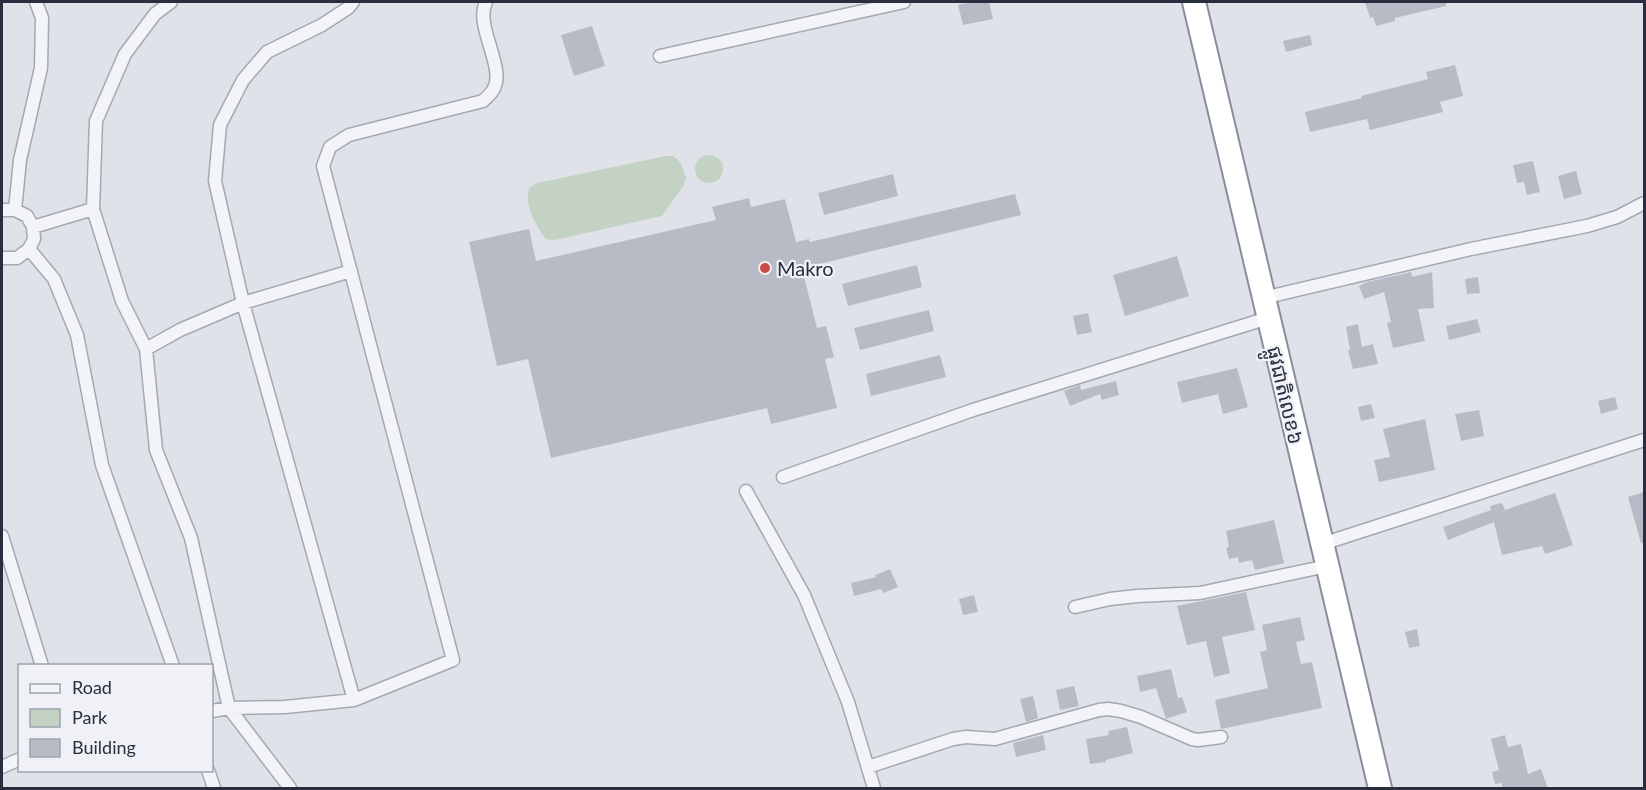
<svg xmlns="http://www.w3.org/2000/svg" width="1646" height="790" viewBox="0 0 1646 790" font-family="Lato,'Noto Sans Khmer',sans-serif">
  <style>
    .green { fill: #c3d2c2 }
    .building { fill: #b8bbc5 }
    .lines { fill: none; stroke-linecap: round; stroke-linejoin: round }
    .street-casing { stroke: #a5a8b3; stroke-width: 15 }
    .highway-casing { stroke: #888d9f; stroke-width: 26 }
    .street { stroke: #f3f4f7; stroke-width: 12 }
    .highway { stroke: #fff; stroke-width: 22 }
    .poi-dot { fill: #c94c4a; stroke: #f0f1f6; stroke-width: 2 }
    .labels { text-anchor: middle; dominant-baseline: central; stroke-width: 4.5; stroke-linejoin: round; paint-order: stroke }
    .poi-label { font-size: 20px; fill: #292e3f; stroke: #f0f1f6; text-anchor: start }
    .street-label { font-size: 20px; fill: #292e3f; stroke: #f0f1f6 }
  </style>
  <rect width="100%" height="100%" fill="#e0e2e9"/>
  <!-- green -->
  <path class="green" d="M695 169a14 14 0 1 1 28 0a14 14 0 1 1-28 0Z
    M666 156H673L680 162 686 177 684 185 662 216 555 240 546 239C536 226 524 205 529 188L537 183Z"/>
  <!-- building -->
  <path class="building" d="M974 2H989L993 19 963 25 958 5Z
    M1365 2H1446V6L1395 18V21L1376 26 1373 17 1370 18Z
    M592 26 605 66 574 76 561 35Z
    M1310 35 1312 45 1286 52 1283 41Z
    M1455 65 1463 96 1440 102 1443 112 1370 130 1367 119 1310 132 1305 112 1362 98 1361 96 1428 79 1426 72Z
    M1533 161 1540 192 1527 195 1524 182 1517 183 1513 165Z
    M1576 171 1582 194 1564 199 1558 176Z
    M893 174 898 196 824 215 818 193Z
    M1015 194 1021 215 815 265 816 270 803 273 817 328 826 326 834 357 825 359 837 408 771 424 767 408 551 458 528 359 497 366 469 242 529 229 536 261 716 220 712 207 749 198 751 207 785 199 796 242 809 239 810 242Z
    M1177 256 1189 296 1125 316 1113 275Z
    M917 265 922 287 848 306 842 284Z
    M1411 272 1412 277 1432 272 1434 308 1418 309 1425 341 1393 348 1387 323 1391 322 1384 292 1364 299 1359 286 1367 282Z
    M1478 277 1480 293 1467 294 1465 279Z
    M929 310 934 331 860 350 854 328Z
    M1088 313 1092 332 1077 335 1073 316Z
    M1477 319 1481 332 1449 340 1446 326Z
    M1358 324 1362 347 1373 344 1378 364 1353 369 1348 350H1350L1346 327Z
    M940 355 946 377 871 396 866 374Z
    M1237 368 1248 407 1223 414 1218 394 1182 403 1177 382Z
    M1116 381 1119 395 1102 400 1100 394 1070 406 1064 391 1080 385 1081 390Z
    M1615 397 1618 409 1601 414 1598 401Z
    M1371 404 1375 418 1361 421 1358 407Z
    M1479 410 1484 436 1461 441 1455 414Z
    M1425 419 1435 470 1379 482 1374 460 1390 457 1383 429Z
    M1644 492V543H1641L1628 497Z
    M1555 493 1573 545 1545 554 1542 546 1502 555 1494 522 1448 540 1443 527 1491 510 1490 506 1502 503 1505 510Z
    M1274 520 1284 563 1255 570 1252 560 1239 563 1238 557 1229 559 1226 548 1229 547 1226 531Z
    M890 569 898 587 883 593 881 589 854 596 851 583 876 577 875 575Z
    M1246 592 1255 630 1222 637 1230 673 1214 677 1206 641 1187 645 1177 606Z
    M974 595 978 612 963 615 959 599Z
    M1300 617 1305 640 1296 642 1301 664 1312 662 1322 708 1221 729 1215 700 1268 688 1260 652 1267 650 1262 625Z
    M1417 629 1420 646 1409 648 1405 632Z
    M1171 669 1178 698 1182 697 1187 712 1166 719 1156 688 1140 692 1137 676Z
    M1074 686 1079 706 1060 710 1056 690Z
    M1033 696 1038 718 1026 722 1020 699Z
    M1127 727 1133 753 1106 760V762L1090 764 1086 739 1109 735 1108 731Z
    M1043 735 1046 750 1016 757 1013 743Z
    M1505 735 1508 747 1521 744 1528 774 1541 769 1548 789H1502V783L1495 784 1492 772 1499 770 1491 739Z"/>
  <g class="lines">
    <!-- street casing -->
    <g class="street-casing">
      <path id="street" d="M171 2 155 14 125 54 96 121 93 209 122 301 146 349 156 450 191 538 229 708 290 788
        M353 2 348 8 322 25 267 52 243 80 220 125 215 181 243 303 354 700
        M660 56 904 2
        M2 210H15L27 216 33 227 34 239 29 249 17 258H2
        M15 210 20 160 41 68 42 18 36 2
        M33 227 93 209
        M29 249 54 279 77 335 102 465 173 666
        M1263 298 1471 249 1587 226 1617 217 1644 203
        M146 349 180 330 243 303 351 271
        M783 477 973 410 1268 318
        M746 491 804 595 848 702 874 788
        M2 536 42 666
        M1322 544 1644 440
        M1075 607 1110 599 1137 596 1200 593 1327 566
        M212 711 229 708 285 707 354 700 453 660 323 166 330 147 349 135 483 101C486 98 491 94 493 90 507 69 474 26 486 2
        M2 767 20 759
        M868 767 953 739 966 737 995 739 1099 710 1108 709 1121 711 1141 717 1192 739 1198 740 1221 737
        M208 770 214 788"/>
    </g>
    <!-- highway casing -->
    <g class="highway-casing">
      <path id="highway" d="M1194 2 1380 788"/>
    </g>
    <!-- street -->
    <use href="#street" class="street"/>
    <!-- highway -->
    <use href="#highway" class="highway"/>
  </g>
  <!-- markers -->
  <circle class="poi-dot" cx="765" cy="268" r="6"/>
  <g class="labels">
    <!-- poi labels -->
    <g class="poi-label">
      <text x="777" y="268">Makro</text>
    </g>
    <!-- street labels -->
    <g class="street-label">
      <text transform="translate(1286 395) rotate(77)">ផ្លូវជាតិលេខ៦</text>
    </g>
  </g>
  <!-- border -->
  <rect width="1646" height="790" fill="none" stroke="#292e3f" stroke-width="6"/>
  <!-- legend -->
  <rect x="18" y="664" width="195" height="108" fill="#f0f1f6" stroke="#a0a3ad" stroke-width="1.5"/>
  <rect x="30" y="684" width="30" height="9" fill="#f3f4f7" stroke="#a0a3ad" stroke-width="1.5"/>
  <text x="72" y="694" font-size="18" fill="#292e3f">Road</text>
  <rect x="30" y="709" width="30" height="18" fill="#c3d2c2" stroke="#a0a3ad" stroke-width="1.5"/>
  <text x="72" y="724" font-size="18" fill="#292e3f">Park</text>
  <rect x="30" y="739" width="30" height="18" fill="#b8bbc5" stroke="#a0a3ad" stroke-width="1.5"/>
  <text x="72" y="754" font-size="18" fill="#292e3f">Building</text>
</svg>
